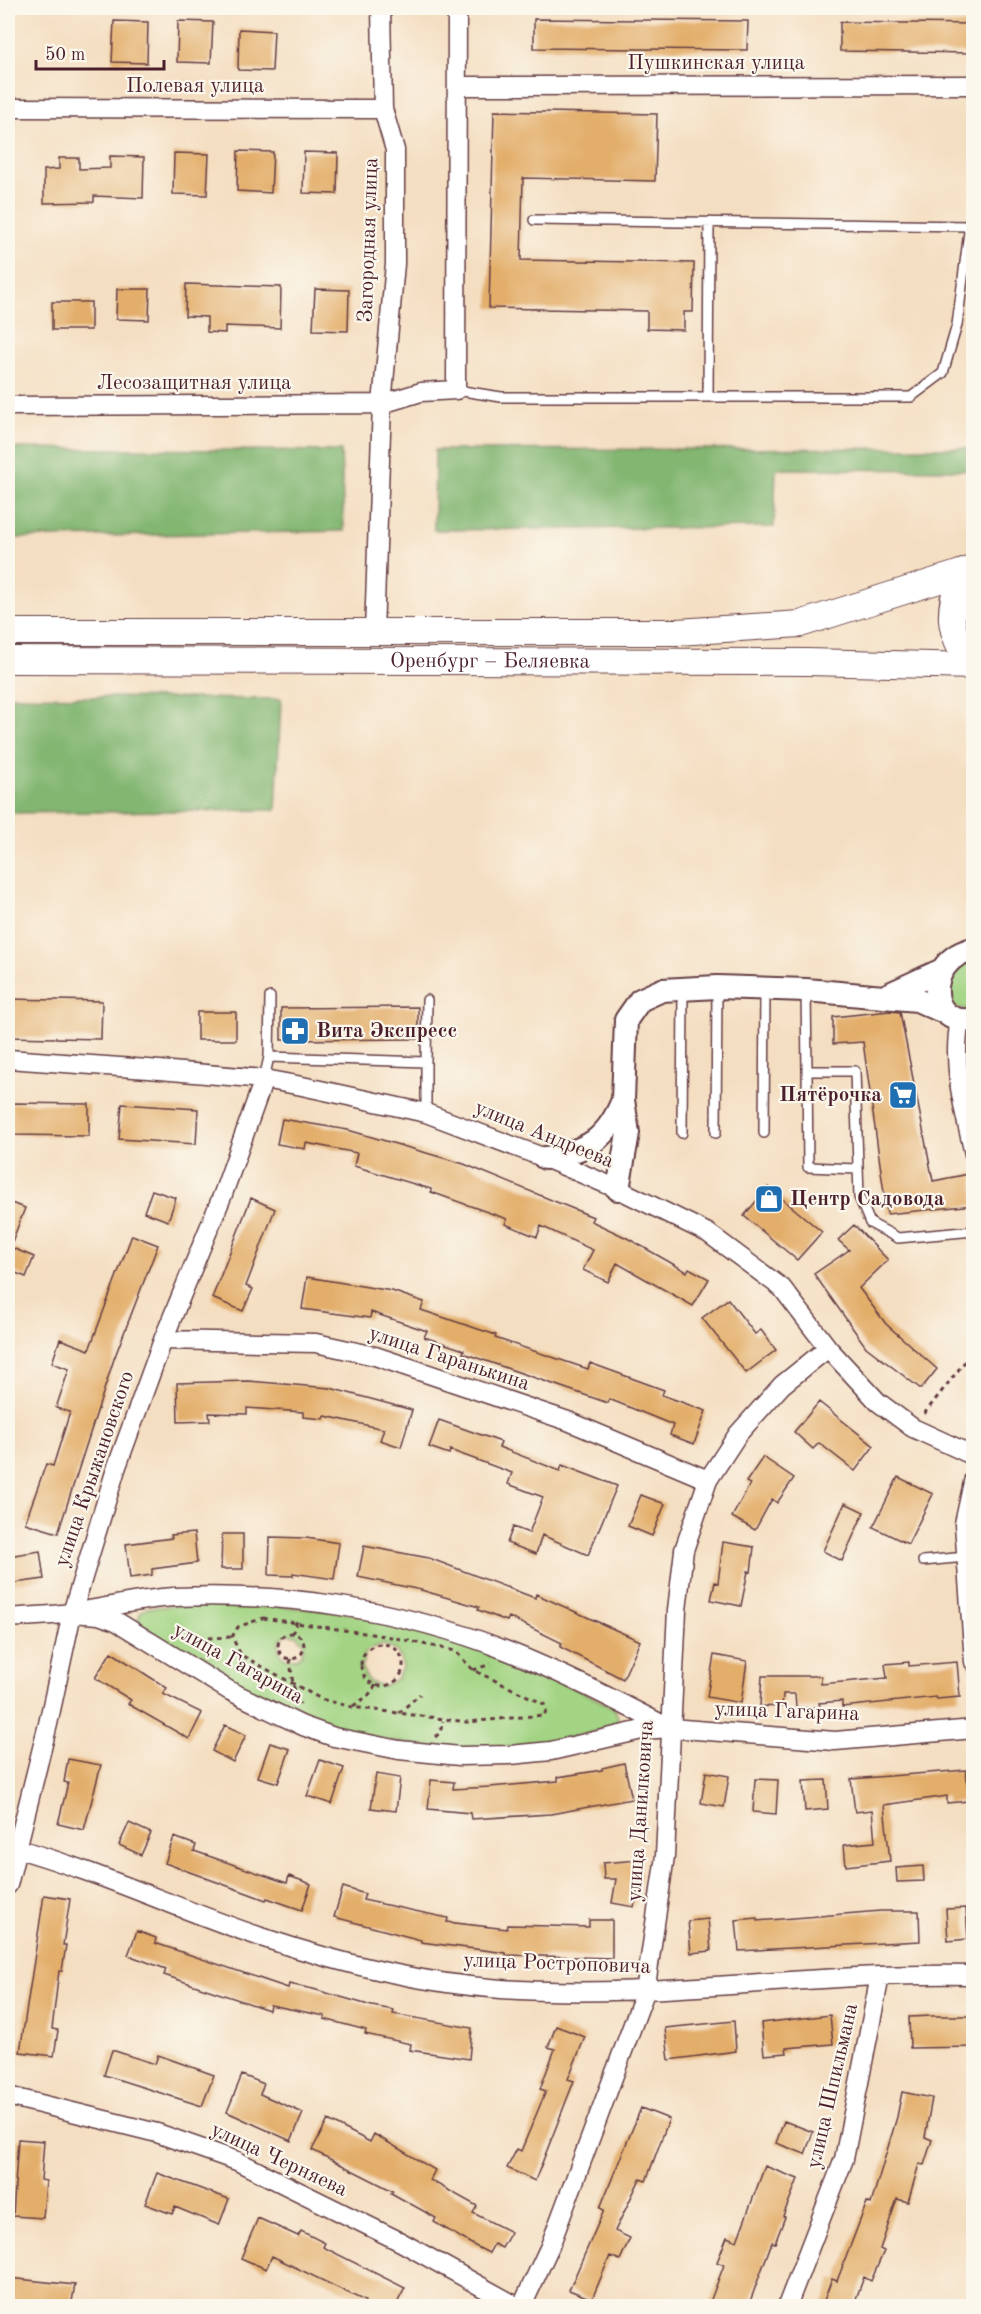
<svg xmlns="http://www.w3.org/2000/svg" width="981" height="2314" viewBox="0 0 981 2314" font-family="'Old Standard TT',serif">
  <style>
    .green { fill: #a3d483; stroke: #767a57; stroke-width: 1.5; fill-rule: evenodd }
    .forest { fill: #82b671; stroke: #666a4e; stroke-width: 1.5 }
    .building { fill: #e3ae6b }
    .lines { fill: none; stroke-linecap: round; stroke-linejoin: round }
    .service-casing { stroke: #643c42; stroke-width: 12 }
    .minor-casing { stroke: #643c42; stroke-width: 21 }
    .tertiary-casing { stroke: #643c42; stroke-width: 26 }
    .secondary-casing { stroke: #643c42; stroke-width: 28 }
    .path { stroke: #643c42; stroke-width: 3; stroke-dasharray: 4.5 4.5; stroke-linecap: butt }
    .service { stroke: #fff; stroke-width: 9 }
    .minor { stroke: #fff; stroke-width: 18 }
    .tertiary { stroke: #fff; stroke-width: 22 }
    .secondary { stroke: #fff; stroke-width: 26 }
    .labels { text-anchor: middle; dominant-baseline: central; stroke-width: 4.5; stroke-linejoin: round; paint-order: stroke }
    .street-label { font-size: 21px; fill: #4a1f2b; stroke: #fbf7ec }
    .poi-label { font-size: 21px; font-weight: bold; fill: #4a1f2b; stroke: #fbf7ec; text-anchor: start }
  </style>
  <rect width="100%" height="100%" fill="#fbf7ec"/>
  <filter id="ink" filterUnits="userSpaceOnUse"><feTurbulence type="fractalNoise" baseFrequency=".0167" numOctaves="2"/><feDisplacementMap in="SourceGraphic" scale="12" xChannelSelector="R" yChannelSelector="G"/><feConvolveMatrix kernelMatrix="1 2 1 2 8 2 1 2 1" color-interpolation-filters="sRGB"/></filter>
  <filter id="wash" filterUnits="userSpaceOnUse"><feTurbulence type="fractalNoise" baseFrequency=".008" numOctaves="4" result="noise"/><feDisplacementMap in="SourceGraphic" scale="24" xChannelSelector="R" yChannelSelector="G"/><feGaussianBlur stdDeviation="1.35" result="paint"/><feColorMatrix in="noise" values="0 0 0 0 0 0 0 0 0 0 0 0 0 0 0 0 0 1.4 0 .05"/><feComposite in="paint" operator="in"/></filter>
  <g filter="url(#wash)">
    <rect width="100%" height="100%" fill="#f4dec1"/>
    <!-- green -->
    <path class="green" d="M973 961V1010L949 1007 946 977 954 968Z
      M207 1603C290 1606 376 1610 455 1638 506 1655 566 1683 614 1708L618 1717 616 1727C577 1736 539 1745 499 1748 394 1757 288 1716 200 1663 185 1654 144 1634 138 1619L141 1612 147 1608ZM287 1634 297 1635 304 1643 302 1654 295 1659 285 1658 279 1651V1641ZM382 1644 397 1651 403 1666 397 1679 384 1686 369 1682 361 1667 366 1651Z"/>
    <!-- forest -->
    <path class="forest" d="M8 448 341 451 344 531 8 538Z
      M973 448V470L776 469 774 527 434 530 435 450Z
      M8 696 281 699 276 810 8 813Z"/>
    <g id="blocks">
      <!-- building -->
      <path class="building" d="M534 19 748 21 747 50 534 48Z
        M114 21 148 22 147 63 112 62Z
        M178 21 213 22 211 63 177 62Z
        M840 22 974 24V53L840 51Z
        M239 29 274 31 272 71 238 70Z
        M494 111 657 114 655 181 523 178 521 260 694 263 693 312H684V330L647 329V311L489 308Z
        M238 151 273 152 271 193 237 191Z
        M304 152 338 153 337 194 303 193Z
        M174 153 209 154 207 195 173 194Z
        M110 156 144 157 143 198 94 196V202L44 203V170L59 169V158H79V169L110 168Z
        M186 284 281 287 280 328 225 326V333L207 332V317L185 316Z
        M117 289H150L149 320 116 319Z
        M315 289 349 290 348 331 313 330Z
        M52 302H91V330H52Z
        M8 999 102 1001 101 1039 8 1037Z
        M418 1007V1039L281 1040V1008Z
        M890 1011 900 1012 933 1181 974 1173V1205L887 1214 863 1042 833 1044V1017Z
        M197 1012H236V1040H197Z
        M12 1103 89 1104V1136L12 1135Z
        M122 1104 198 1109 196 1144 119 1139Z
        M282 1119 348 1130 464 1164 593 1217 591 1221 627 1238 687 1272 689 1268 709 1279 693 1306 617 1263 608 1282 583 1270 593 1250 541 1226 537 1237 505 1224 507 1219 431 1192V1189L354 1166 357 1153 306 1143 305 1149 277 1144Z
        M768 1187 822 1232 797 1260 744 1216Z
        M152 1190 176 1198 168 1221 144 1212Z
        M251 1198 275 1209 246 1286 253 1289 243 1311 212 1298Z
        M8 1202 25 1208 10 1247 34 1257 26 1277 8 1270Z
        M854 1225 888 1260 859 1288 886 1324 937 1369 921 1389 866 1347 814 1274 849 1250 838 1240Z
        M132 1235 158 1245 114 1359 58 1533 25 1523 46 1464 53 1466 70 1412 56 1408 69 1369 52 1363 60 1339 89 1350Z
        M307 1277 392 1291 424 1302 421 1310 496 1335 495 1338 588 1369 590 1363 664 1390 662 1395 706 1411 694 1444 670 1435 673 1425 609 1399 608 1403 463 1353 464 1350 424 1337 427 1331 371 1312 370 1318 302 1309Z
        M728 1299 755 1334 761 1330 776 1350 746 1373 702 1318Z
        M248 1381 330 1388 412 1410 401 1447 380 1440 384 1429 325 1416 324 1419 303 1417V1412L247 1408V1414L209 1413 210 1421 178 1422 177 1383Z
        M819 1402 874 1446 855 1471 819 1443 813 1449 794 1432Z
        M439 1420 501 1442 499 1447 560 1471 562 1465 617 1486 588 1555 542 1535 536 1554 507 1543 513 1527 529 1533 543 1497 508 1484 512 1473 450 1450 449 1454 429 1447Z
        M763 1457 794 1478 777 1503 772 1499 755 1530 732 1517 750 1484 746 1482Z
        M898 1477 933 1494 908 1544 873 1527Z
        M641 1495 665 1504 652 1536 628 1526Z
        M845 1503 864 1512 842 1561 823 1551Z
        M194 1533 197 1563 152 1569V1575L130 1578 126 1544 172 1538 171 1535Z
        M222 1534H243V1569H221Z
        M270 1537 306 1538 339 1543 334 1579 293 1573V1576L269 1575Z
        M723 1542 754 1547 751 1572 748 1571 741 1606 711 1600 715 1582 718 1583Z
        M364 1546 429 1558 535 1598 536 1594 640 1641 623 1679 560 1647 562 1643 509 1617 507 1621 478 1610 479 1607 421 1590 358 1577Z
        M40 1551 44 1579 8 1584V1556Z
        M111 1652 167 1688 163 1694 202 1713 189 1739 128 1704 131 1700 95 1678Z
        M714 1655 747 1661 741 1703 707 1697Z
        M909 1662V1666L957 1662 960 1697 937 1699 936 1697 842 1707V1701L819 1703 820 1707 804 1708 796 1707 795 1694H783L782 1707 760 1706 762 1676H821V1684L887 1678 885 1664Z
        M225 1725 246 1735 233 1762 212 1751Z
        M270 1743 290 1749 278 1783 258 1777Z
        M68 1759 101 1765 84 1830 58 1824 68 1783 64 1782Z
        M320 1760 344 1768 332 1804 307 1796Z
        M624 1763 632 1799 551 1814 471 1819 470 1813 428 1809 431 1780 454 1782 453 1789 490 1787 558 1781V1777L602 1770V1768Z
        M966 1770 969 1801 947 1803V1796L884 1805 890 1861 846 1866 844 1845 875 1842 872 1810 855 1812 851 1779Z
        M706 1772 729 1776 724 1807 701 1803Z
        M376 1774 400 1778 396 1811 371 1808Z
        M755 1779 778 1780 776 1814 753 1812Z
        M826 1780 828 1809 805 1811 803 1781Z
        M129 1823 151 1833 141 1855 119 1845Z
        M174 1837 196 1845 194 1851 287 1883 289 1876 311 1884 302 1910 267 1898 266 1900 165 1863Z
        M638 1860 641 1874 634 1907 612 1903 616 1879H604L603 1863Z
        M923 1866 924 1881 897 1882 896 1868Z
        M343 1887 365 1894 363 1900 448 1918 447 1922 507 1929 508 1925 589 1927V1920H612V1958L506 1955V1953L421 1942V1940L334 1917Z
        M44 1895 70 1899 63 1945H66L62 1971H59L52 2029 58 2030 54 2056 20 2052Z
        M966 1908 968 1939 948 1941 946 1909Z
        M881 1911H919L920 1941 739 1951 736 1920 757 1918V1921Z
        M708 1919 711 1951 691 1953 688 1921Z
        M137 1931 156 1938 155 1943 288 1988 289 1984 313 1989 372 2006 394 2010 393 2014 472 2028 469 2059 410 2050 411 2044 365 2034 366 2030 324 2019 325 2016 270 2005 269 2010 164 1975 166 1969 128 1955Z
        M830 2015 833 2044 786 2048 787 2053 764 2055 761 2023Z
        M932 2016H974V2047L910 2048 909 2017Z
        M734 2021 736 2051 669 2060 665 2028Z
        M556 2026 585 2037 568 2079 574 2081 535 2181 507 2168 517 2149 521 2151 546 2091 540 2089 555 2049 548 2047Z
        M112 2050 155 2064 158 2055 214 2075 202 2106 104 2075Z
        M242 2075 264 2084 260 2094 303 2113 291 2141 227 2112Z
        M902 2092 932 2098 925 2137 932 2140 924 2165 919 2164 908 2202 897 2199 880 2249 884 2251 871 2281 864 2277 853 2307H832L823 2303 832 2279 837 2281 867 2202 871 2204 897 2117Z
        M641 2108 669 2119 646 2181 640 2179 615 2231 630 2238 620 2260 610 2256 592 2299 569 2290 604 2210 600 2208Z
        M328 2120 370 2142 374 2134 435 2170 430 2180 477 2206 473 2213 511 2232 502 2248 494 2244 489 2253 475 2246 434 2222 436 2218 391 2193 393 2191 312 2150Z
        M784 2121 813 2132 805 2154 776 2143Z
        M18 2139 44 2141 41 2180 46 2181 43 2218 13 2216Z
        M765 2166 798 2179 783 2216 785 2217 775 2243 772 2242 748 2307H722L710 2302 724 2265 717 2262 727 2237 737 2241Z
        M157 2173 229 2199 219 2225 175 2207 172 2214 145 2204Z
        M258 2218 298 2236 301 2231 325 2243 323 2247 405 2288 395 2307H362L365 2301 272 2256 266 2269 241 2258Z
        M8 2278 75 2285 71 2307H8Z"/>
    </g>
  </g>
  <g filter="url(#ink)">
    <use href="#blocks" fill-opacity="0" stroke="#643c42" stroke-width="1.5"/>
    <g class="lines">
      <!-- service casing -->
      <g class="service-casing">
        <path id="service" d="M534 220 969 226
          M456 390 501 397H911L943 373 957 325 972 208
          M708 397 709 222
          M806 990 807 1071H855L859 1197 870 1223 898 1238 974 1231
          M269 1057 270 997
          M426 1062 427 1000
          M807 1071 808 1167 857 1169
          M264 1079 269 1057 426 1062V1113
          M682 1133 683 989
          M716 1133 717 987
          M764 1133 765 989
          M923 1561 966 1557"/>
      </g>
      <!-- minor casing -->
      <g class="minor-casing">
        <path id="minor" d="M458 86 974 85
          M8 108 383 109
          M8 406 382 404 421 392 456 390 457 8
          M374 632 382 404 395 264V150L383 109 381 8
          M960 1020C951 1065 964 1110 974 1154
          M8 1059 148 1069 264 1079 302 1086 426 1113 545 1158 618 1189 708 1233 782 1288 828 1348 878 1402 913 1428 974 1456
          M163 1340 316 1343 375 1356 568 1421 708 1480
          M974 1478 964 1524 974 1662
          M72 1613 99 1615 116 1621 230 1691 303 1726 334 1737 399 1750 460 1756 510 1755 551 1751 642 1730 671 1728 835 1741 974 1729
          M8 1618C29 1616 50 1616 71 1613 106 1608 139 1599 174 1597 285 1592 401 1609 505 1650 561 1672 615 1700 669 1728
          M15 1848C99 1872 178 1909 261 1937 338 1963 420 1983 501 1989 659 2000 816 1971 974 1975
          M8 1885 48 1724 72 1613 116 1469 163 1340 223 1194 264 1079
          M8 2096 157 2133 237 2161 401 2242 516 2306
          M522 2306 550 2246 645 1992 665 1856 677 1610 684 1550 708 1480 738 1434 782 1385 828 1348
          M787 2306 844 2159 880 1976"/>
      </g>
      <!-- tertiary casing -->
      <g class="tertiary-casing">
        <path id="tertiary" d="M974 949C922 959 927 1030 974 1019
          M883 997 942 970
          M545 1158C587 1151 607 1140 623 1100
          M618 1189 628 1133 623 1100 626 1020 640 1000 662 990 717 987 806 990 917 1000 946 1013"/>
      </g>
      <!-- secondary casing -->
      <g class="secondary-casing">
        <g id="secondary">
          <path d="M971 569 961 573C947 614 948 630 971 666"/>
          <path d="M8 632H678L800 624 961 573"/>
          <path id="s1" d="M8 660 807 662 974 666"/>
        </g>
      </g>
      <!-- path -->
      <path class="path" d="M924 1414 974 1350
        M263 1618 391 1637 455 1651 473 1670 544 1704 546 1711 544 1715 467 1722 352 1707 321 1699 241 1655 232 1637 238 1627Z
        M278 1646a13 13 0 1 1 26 0a13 13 0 1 1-26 0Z
        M292 1634 297 1621
        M208 1638 232 1637
        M361 1665a21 21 0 1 1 42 0a21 21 0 1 1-42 0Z
        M290 1659 293 1685 300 1704
        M473 1670 491 1664
        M353 1706 368 1696 376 1685
        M399 1713 420 1694
        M435 1737 440 1733 443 1721"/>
      <!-- service -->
      <use href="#service" class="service"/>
      <!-- minor -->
      <use href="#minor" class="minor"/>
      <!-- tertiary -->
      <use href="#tertiary" class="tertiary"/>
      <!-- secondary -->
      <use href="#secondary" class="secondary"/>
    </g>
  </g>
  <!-- icons -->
  <defs>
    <g id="pharmacy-square" transform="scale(1.5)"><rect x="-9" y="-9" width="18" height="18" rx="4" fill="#1f6fb2" stroke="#fbf7ec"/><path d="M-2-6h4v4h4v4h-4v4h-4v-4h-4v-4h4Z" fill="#fff"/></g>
    <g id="supermarket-square" transform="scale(1.5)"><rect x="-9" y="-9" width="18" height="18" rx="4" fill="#1f6fb2" stroke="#fbf7ec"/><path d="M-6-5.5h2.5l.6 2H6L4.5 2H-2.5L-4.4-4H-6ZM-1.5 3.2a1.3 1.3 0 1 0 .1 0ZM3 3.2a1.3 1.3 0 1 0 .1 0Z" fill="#fff"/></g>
    <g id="shop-square" transform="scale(1.5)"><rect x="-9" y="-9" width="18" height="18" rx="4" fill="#1f6fb2" stroke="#fbf7ec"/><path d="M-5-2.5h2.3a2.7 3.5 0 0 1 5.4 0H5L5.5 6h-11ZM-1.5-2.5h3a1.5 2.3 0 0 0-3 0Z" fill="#fff"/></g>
  </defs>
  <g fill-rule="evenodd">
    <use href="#pharmacy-square" x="295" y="1031"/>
    <use href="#supermarket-square" x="903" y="1095"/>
    <use href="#shop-square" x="769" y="1199"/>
  </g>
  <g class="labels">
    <!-- street labels -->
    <g class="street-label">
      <text x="716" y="63">Пушкинская улица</text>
      <text x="195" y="86">Полевая улица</text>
      <text transform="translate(369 240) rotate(-88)">Загородная улица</text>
      <text x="194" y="383">Лесозащитная улица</text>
      <text stroke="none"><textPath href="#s1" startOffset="482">Оренбург – Беляевка</textPath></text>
      <text transform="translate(544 1135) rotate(22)">улица Андреева</text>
      <text transform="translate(449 1359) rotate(18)">улица Гаранькина</text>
      <text transform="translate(95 1469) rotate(-71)">улица Крыжановского</text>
      <text transform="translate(238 1664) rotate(29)">улица Гагарина</text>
      <text transform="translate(787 1712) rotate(2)">улица Гагарина</text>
      <text transform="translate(641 1811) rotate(-86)">улица Данилковича</text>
      <text transform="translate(557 1964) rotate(2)">улица Ростроповича</text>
      <text transform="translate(833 2086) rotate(-77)">улица Шпильмана</text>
      <text transform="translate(279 2160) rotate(25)">улица Черняева</text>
    </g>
    <!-- poi labels -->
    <g class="poi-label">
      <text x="316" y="1031">Вита Экспресс</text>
      <text x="882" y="1095" text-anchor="end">Пятёрочка</text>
      <text x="790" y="1199">Центр Садовода</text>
    </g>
  </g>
  <!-- margin -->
  <rect width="981" height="2314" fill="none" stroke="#fbf7ec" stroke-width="30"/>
  <!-- scale -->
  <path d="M36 60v9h128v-9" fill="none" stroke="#4a1f2b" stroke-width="3"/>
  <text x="45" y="60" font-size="18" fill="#4a1f2b" stroke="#fbf7ec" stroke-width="4.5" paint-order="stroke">50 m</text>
</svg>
